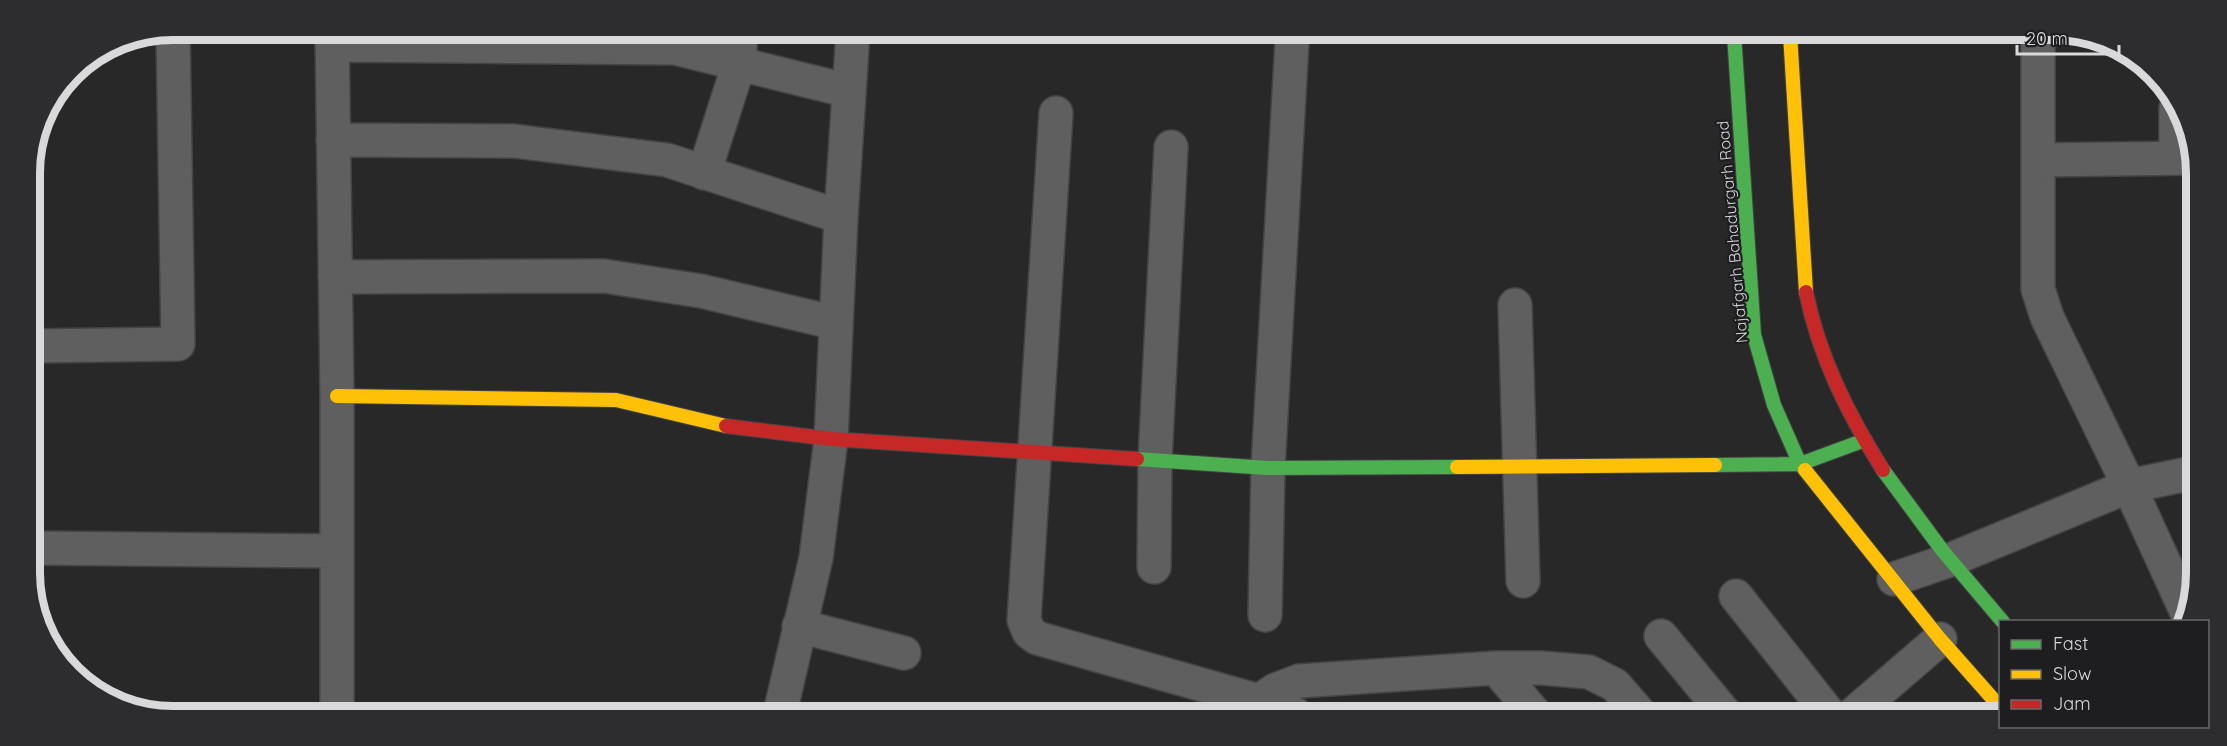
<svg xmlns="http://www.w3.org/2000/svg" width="2227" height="746" viewBox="0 0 2227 746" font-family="Quicksand,sans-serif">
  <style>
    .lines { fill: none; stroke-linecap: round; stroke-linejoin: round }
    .street-casing { stroke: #444445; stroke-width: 36 }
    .fast-casing { stroke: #444445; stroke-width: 16 }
    .slow-casing { stroke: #444445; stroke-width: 16 }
    .jam-casing { stroke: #444445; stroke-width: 16 }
    .street { stroke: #5f5f5f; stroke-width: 33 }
    .fast { stroke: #4caf50; stroke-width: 14 }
    .slow { stroke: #ffc107; stroke-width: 14 }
    .jam { stroke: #c62828; stroke-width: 14 }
    .labels { text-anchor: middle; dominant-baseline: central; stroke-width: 4.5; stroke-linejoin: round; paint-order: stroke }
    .street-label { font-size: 16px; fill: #d9d8da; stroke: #1e1e20 }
    .rim { fill: none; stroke: #d9d8da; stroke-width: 8 }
  </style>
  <rect width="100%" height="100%" fill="#282829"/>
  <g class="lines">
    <!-- street casing -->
    <g class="street-casing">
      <path id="street" d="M332 30 337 396V712
        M332 45 675 48 849 91
        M2176 108V158
        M1056 113 1024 620 1029 632 1037 638 1259 701 1295 714
        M333 140 514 141 667 160 841 217
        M2039 160 2194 158
        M704 173 739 64 741 31
        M335 277 604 276 701 291 836 323
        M1515 305 1523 581
        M31 346 178 344 173 30
        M32 548 337 551
        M1154 567 1155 460 1171 147
        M1894 579 1950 560 2129 486 2047 317 2038 289V35
        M1736 596 1830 715
        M1265 615 1268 468 1292 41
        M2189 617 2129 486 2193 473
        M799 626 904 653
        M1661 636 1726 715
        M1496 668 1535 714
        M780 713 816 558 831 439 841 217 852 47
        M1257 714 1259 701 1275 690 1299 681 1496 668H1542L1589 672 1615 685 1641 715
        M1852 715 1940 639"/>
    </g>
    <!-- fast casing -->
    <g class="fast-casing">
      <path id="fast" d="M1734 34 1754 335 1774 405 1800 464 1805 470
        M1137 459 1268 468 1457 467
        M1715 465 1800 464 1865 440
        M1883 470 1942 550 2003 622"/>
    </g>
    <!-- slow casing -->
    <g class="slow-casing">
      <path id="slow" d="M1790 34 1806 292
        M337 396 616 400 726 426
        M1457 467 1715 465
        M1805 470 1940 639 2000 707"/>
    </g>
    <!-- jam casing -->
    <g class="jam-casing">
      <path id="jam" d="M1806 292C1819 357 1848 414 1883 470
        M726 426 831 439 1137 459"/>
    </g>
    <!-- street -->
    <use href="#street" class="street"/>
    <!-- fast -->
    <use href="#fast" class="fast"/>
    <!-- slow -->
    <use href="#slow" class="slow"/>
    <!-- jam -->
    <use href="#jam" class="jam"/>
  </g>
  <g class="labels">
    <!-- street labels -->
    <g class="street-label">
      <text transform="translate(1732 232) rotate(-95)">Najafgarh Bahadurgarh Road</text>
    </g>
  </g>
  <!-- crop -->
  <path d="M0 0H2227V746H0ZM173 40H2053A133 133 0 0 1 2186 173V573A133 133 0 0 1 2053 706H173A133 133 0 0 1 40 573V173A133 133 0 0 1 173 40Z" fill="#2d2d2f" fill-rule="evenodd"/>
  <path class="rim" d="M173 40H2053A133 133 0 0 1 2186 173V573A133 133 0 0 1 2053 706H173A133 133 0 0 1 40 573V173A133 133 0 0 1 173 40Z"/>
  <!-- legend -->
  <rect x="1999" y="620" width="210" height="108" fill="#1e1e20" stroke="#69686a" stroke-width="1.5"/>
  <rect x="2011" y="640" width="30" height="9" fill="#4caf50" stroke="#69686a" stroke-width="1.5"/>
  <text x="2053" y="650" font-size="18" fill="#d9d8da">Fast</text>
  <rect x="2011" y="670" width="30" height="9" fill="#ffc107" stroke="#69686a" stroke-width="1.5"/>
  <text x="2053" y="680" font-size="18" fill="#d9d8da">Slow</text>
  <rect x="2011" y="700" width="30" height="9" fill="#c62828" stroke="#69686a" stroke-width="1.5"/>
  <text x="2053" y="710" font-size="18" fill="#d9d8da">Jam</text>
  <!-- scale -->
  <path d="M2017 45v9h102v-9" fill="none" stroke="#d9d8da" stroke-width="3"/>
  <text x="2026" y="45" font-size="18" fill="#d9d8da" stroke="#1e1e20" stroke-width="4.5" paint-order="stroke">20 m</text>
</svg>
